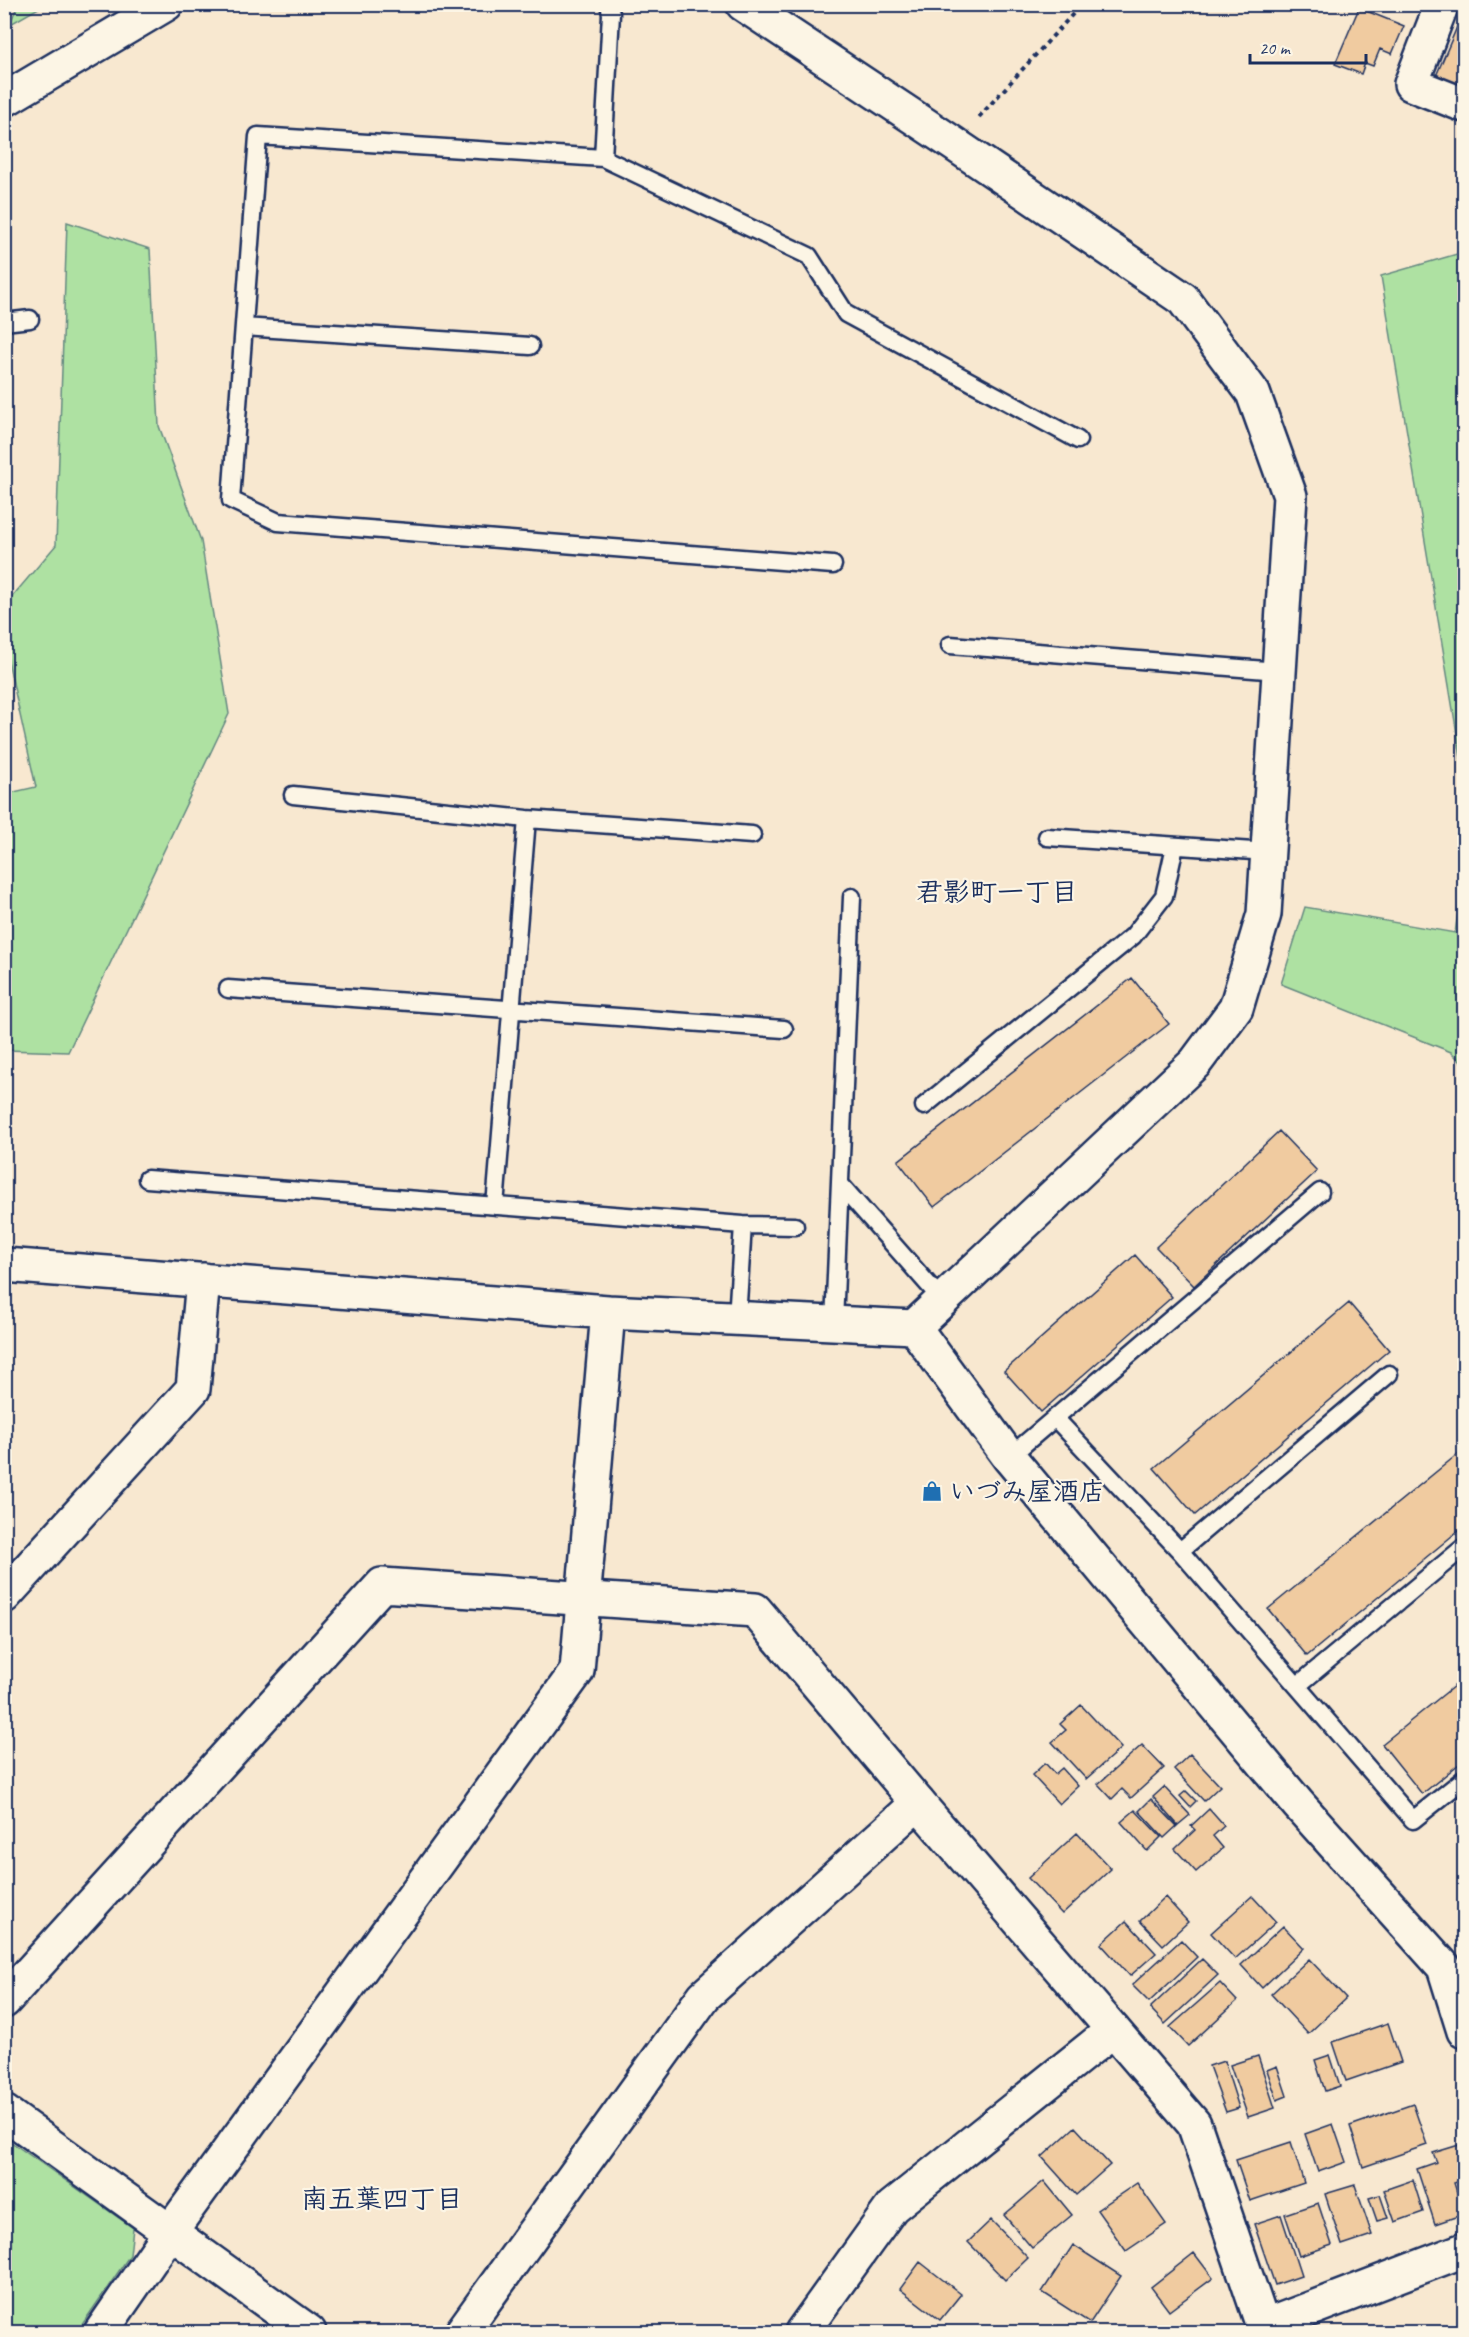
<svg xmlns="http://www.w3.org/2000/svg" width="1469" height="2337" viewBox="0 0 1469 2337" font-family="Caveat,'Klee One',sans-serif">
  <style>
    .green { fill: #aee1a2; stroke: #648880; stroke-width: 1.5 }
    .building { fill: #f0cba0; stroke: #1b2f5e; stroke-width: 1.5 }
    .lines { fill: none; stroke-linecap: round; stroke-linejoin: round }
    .service-casing { stroke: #1b2f5e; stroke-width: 21 }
    .minor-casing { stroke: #1b2f5e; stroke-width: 38 }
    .tertiary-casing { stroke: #1b2f5e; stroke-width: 38 }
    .path { stroke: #1b2f5e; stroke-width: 4; stroke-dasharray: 4.5 4.5; stroke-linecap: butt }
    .service { stroke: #fcf5e5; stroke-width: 16 }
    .minor { stroke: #fcf5e5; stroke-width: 33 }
    .tertiary { stroke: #fcf5e5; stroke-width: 33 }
    .labels { text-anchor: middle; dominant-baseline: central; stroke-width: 4.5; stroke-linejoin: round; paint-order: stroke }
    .poi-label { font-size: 26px; font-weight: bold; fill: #1b2f5e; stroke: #fcf5e5; text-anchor: start }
    .neighbourhood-label { font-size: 27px; font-weight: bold; fill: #1b2f5e; stroke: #fcf5e5 }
  </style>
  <rect width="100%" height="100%" fill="#f8e8d0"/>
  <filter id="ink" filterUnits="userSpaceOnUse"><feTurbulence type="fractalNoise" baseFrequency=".0167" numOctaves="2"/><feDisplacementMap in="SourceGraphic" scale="12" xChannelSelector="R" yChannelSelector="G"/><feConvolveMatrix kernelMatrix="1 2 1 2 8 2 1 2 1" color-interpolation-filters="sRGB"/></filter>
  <g filter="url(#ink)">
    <!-- green -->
    <path class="green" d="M18 5V4L44 5 9 25Z
      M67 222 150 249 159 426 201 541 229 714 68 1052 5 1050V794L36 787 5 647V605L56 545Z
      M1464 252V776L1381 276Z
      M1464 871V1065L1451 1052 1281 984 1305 907 1455 933Z
      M4 2137 133 2228 130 2255 77 2332H5Z"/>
    <!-- building -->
    <path class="building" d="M1359 8 1404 26 1392 54 1380 49 1373 66 1365 63 1361 74 1335 64Z
      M1460 20 1464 21V88L1436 76Z
      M1132 978 1169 1024 934 1207 898 1161Z
      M1279 1131 1317 1171 1194 1286 1156 1247Z
      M1135 1255 1172 1297 1041 1412 1004 1371Z
      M1349 1303 1389 1350 1195 1515 1154 1468Z
      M1464 1449V1526L1307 1656 1268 1609Z
      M1464 1678V1760L1422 1794 1382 1744Z
      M1081 1705 1121 1748 1086 1779 1052 1742 1066 1730 1060 1724Z
      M1142 1745 1164 1768 1131 1798 1122 1789 1112 1799 1098 1784Z
      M1190 1754 1220 1786 1204 1801 1174 1769Z
      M1045 1763 1055 1774 1062 1768 1078 1786 1059 1804 1032 1775Z
      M1164 1787 1190 1815 1178 1825 1153 1797Z
      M1186 1791 1196 1801 1190 1807 1180 1796Z
      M1151 1799 1177 1826 1164 1838 1139 1811Z
      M1209 1809 1224 1826 1213 1836 1223 1848 1196 1872 1175 1849 1195 1830 1191 1826Z
      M1135 1810 1161 1837 1147 1851 1121 1822Z
      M1077 1833 1111 1869 1062 1914 1028 1878Z
      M1252 1896 1276 1922 1235 1959 1211 1933Z
      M1165 1897 1188 1922 1163 1945 1140 1921Z
      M1126 1921 1156 1953 1130 1976 1101 1944Z
      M1283 1926 1304 1948 1262 1988 1241 1965Z
      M1181 1940 1197 1957 1149 2002 1132 1985Z
      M1202 1959 1218 1975 1165 2024 1150 2008Z
      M1309 1959 1346 1998 1308 2034 1271 1994Z
      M1220 1983 1237 2001 1188 2046 1170 2027Z
      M1388 2023 1401 2062 1346 2081 1333 2042Z
      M1330 2055 1340 2086 1325 2091 1315 2060Z
      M1258 2056 1275 2108 1248 2117 1230 2065Z
      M1224 2061 1239 2108 1226 2112 1209 2066Z
      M1277 2066 1287 2096 1277 2100 1267 2070Z
      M1413 2104 1427 2145 1363 2167 1350 2126Z
      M1333 2124 1346 2162 1318 2172 1305 2134Z
      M1075 2127 1110 2165 1076 2195 1042 2157Z
      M1291 2142 1304 2183 1250 2201 1236 2160Z
      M1459 2145 1464 2162V2180L1454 2183 1464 2214 1435 2224 1417 2169 1437 2162 1433 2153Z
      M1413 2180 1423 2212 1395 2222 1384 2190Z
      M1044 2181 1072 2215 1032 2248 1004 2215Z
      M1137 2183 1166 2224 1126 2251 1097 2210Z
      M1355 2185 1372 2235 1342 2245 1325 2194Z
      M1380 2195 1388 2218 1377 2221 1369 2198Z
      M1318 2203 1332 2245 1299 2256 1285 2214Z
      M1281 2215 1301 2276 1275 2285 1254 2224Z
      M991 2220 1028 2258 1005 2280 968 2242Z
      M1073 2245 1121 2276 1090 2323 1042 2292Z
      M1194 2253 1213 2278 1169 2311 1151 2287Z
      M920 2262 961 2294 940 2320 900 2289Z"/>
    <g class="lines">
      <!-- service casing -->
      <g class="service-casing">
        <path id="service" d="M603 158 611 14 609 4
          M4 322 30 319
          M244 327 530 346
          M833 565 278 522 231 500 258 136 603 158 809 256 846 314 1078 440
          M950 645 1279 671
          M293 795 527 819 752 835
          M1047 837 1268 852
          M228 989 784 1029
          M924 1106 1133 936 1164 896 1175 846
          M147 1179 743 1225 795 1226
          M840 1184 942 1300
          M495 1206 527 819
          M737 1318 743 1225
          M834 1323 852 897
          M1055 1418 1180 1551 1413 1820 1464 1779
          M1009 1457 1320 1192
          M1180 1551 1389 1374
          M1297 1686 1464 1547"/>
      </g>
      <!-- minor casing -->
      <g class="minor-casing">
        <path id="minor" d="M1442 4 1411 84 1464 105
          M4 1265 608 1312 914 1327 1009 1457 1298 1804 1444 1967 1464 2031
          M4 1596 193 1389 203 1280
          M4 2112 309 2332
          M1263 2327 1464 2250
          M101 2332 170 2232 577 1671 608 1312
          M462 2332 704 1996 918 1803
          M802 2332 892 2207 1113 2030"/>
      </g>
      <!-- tertiary casing -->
      <g class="tertiary-casing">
        <path id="tertiary" d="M743 4 954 144 1183 299 1253 393 1290 496 1264 914 1236 1008 1195 1063 914 1327
          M4 100 166 4
          M4 2001 382 1585 755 1610 918 1803 1194 2124 1265 2332"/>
      </g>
      <!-- path -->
      <path class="path" d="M979 117 1082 4"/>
      <!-- service -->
      <use href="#service" class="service"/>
      <!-- minor -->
      <use href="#minor" class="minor"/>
      <!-- tertiary -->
      <use href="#tertiary" class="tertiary"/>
    </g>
  </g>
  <!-- icons -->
  <defs>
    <g id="shop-bare" transform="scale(1.62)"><path d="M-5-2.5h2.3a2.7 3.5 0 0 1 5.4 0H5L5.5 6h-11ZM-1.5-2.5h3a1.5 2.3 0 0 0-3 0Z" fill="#1f6fb2" stroke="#fcf5e5" stroke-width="2.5" paint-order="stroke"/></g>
  </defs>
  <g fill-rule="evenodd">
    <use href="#shop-bare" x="932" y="1491"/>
  </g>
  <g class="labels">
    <!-- poi labels -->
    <g class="poi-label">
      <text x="949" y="1491">いづみ屋酒店</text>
    </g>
    <!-- neighbourhood labels -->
    <g class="neighbourhood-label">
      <text x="997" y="892">君影町一丁目</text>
      <text x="382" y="2199">南五葉四丁目</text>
    </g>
  </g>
  <!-- margin -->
  <rect width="1469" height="2337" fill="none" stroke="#fcf5e5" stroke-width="24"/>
  <rect x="12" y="12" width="1445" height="2313" fill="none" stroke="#1b2f5e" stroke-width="2" filter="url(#ink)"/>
  <!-- scale -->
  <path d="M1250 54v9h116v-9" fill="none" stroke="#1b2f5e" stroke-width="3"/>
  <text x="1259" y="54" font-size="18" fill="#1b2f5e" stroke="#fcf5e5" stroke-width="4.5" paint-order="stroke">20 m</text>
</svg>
